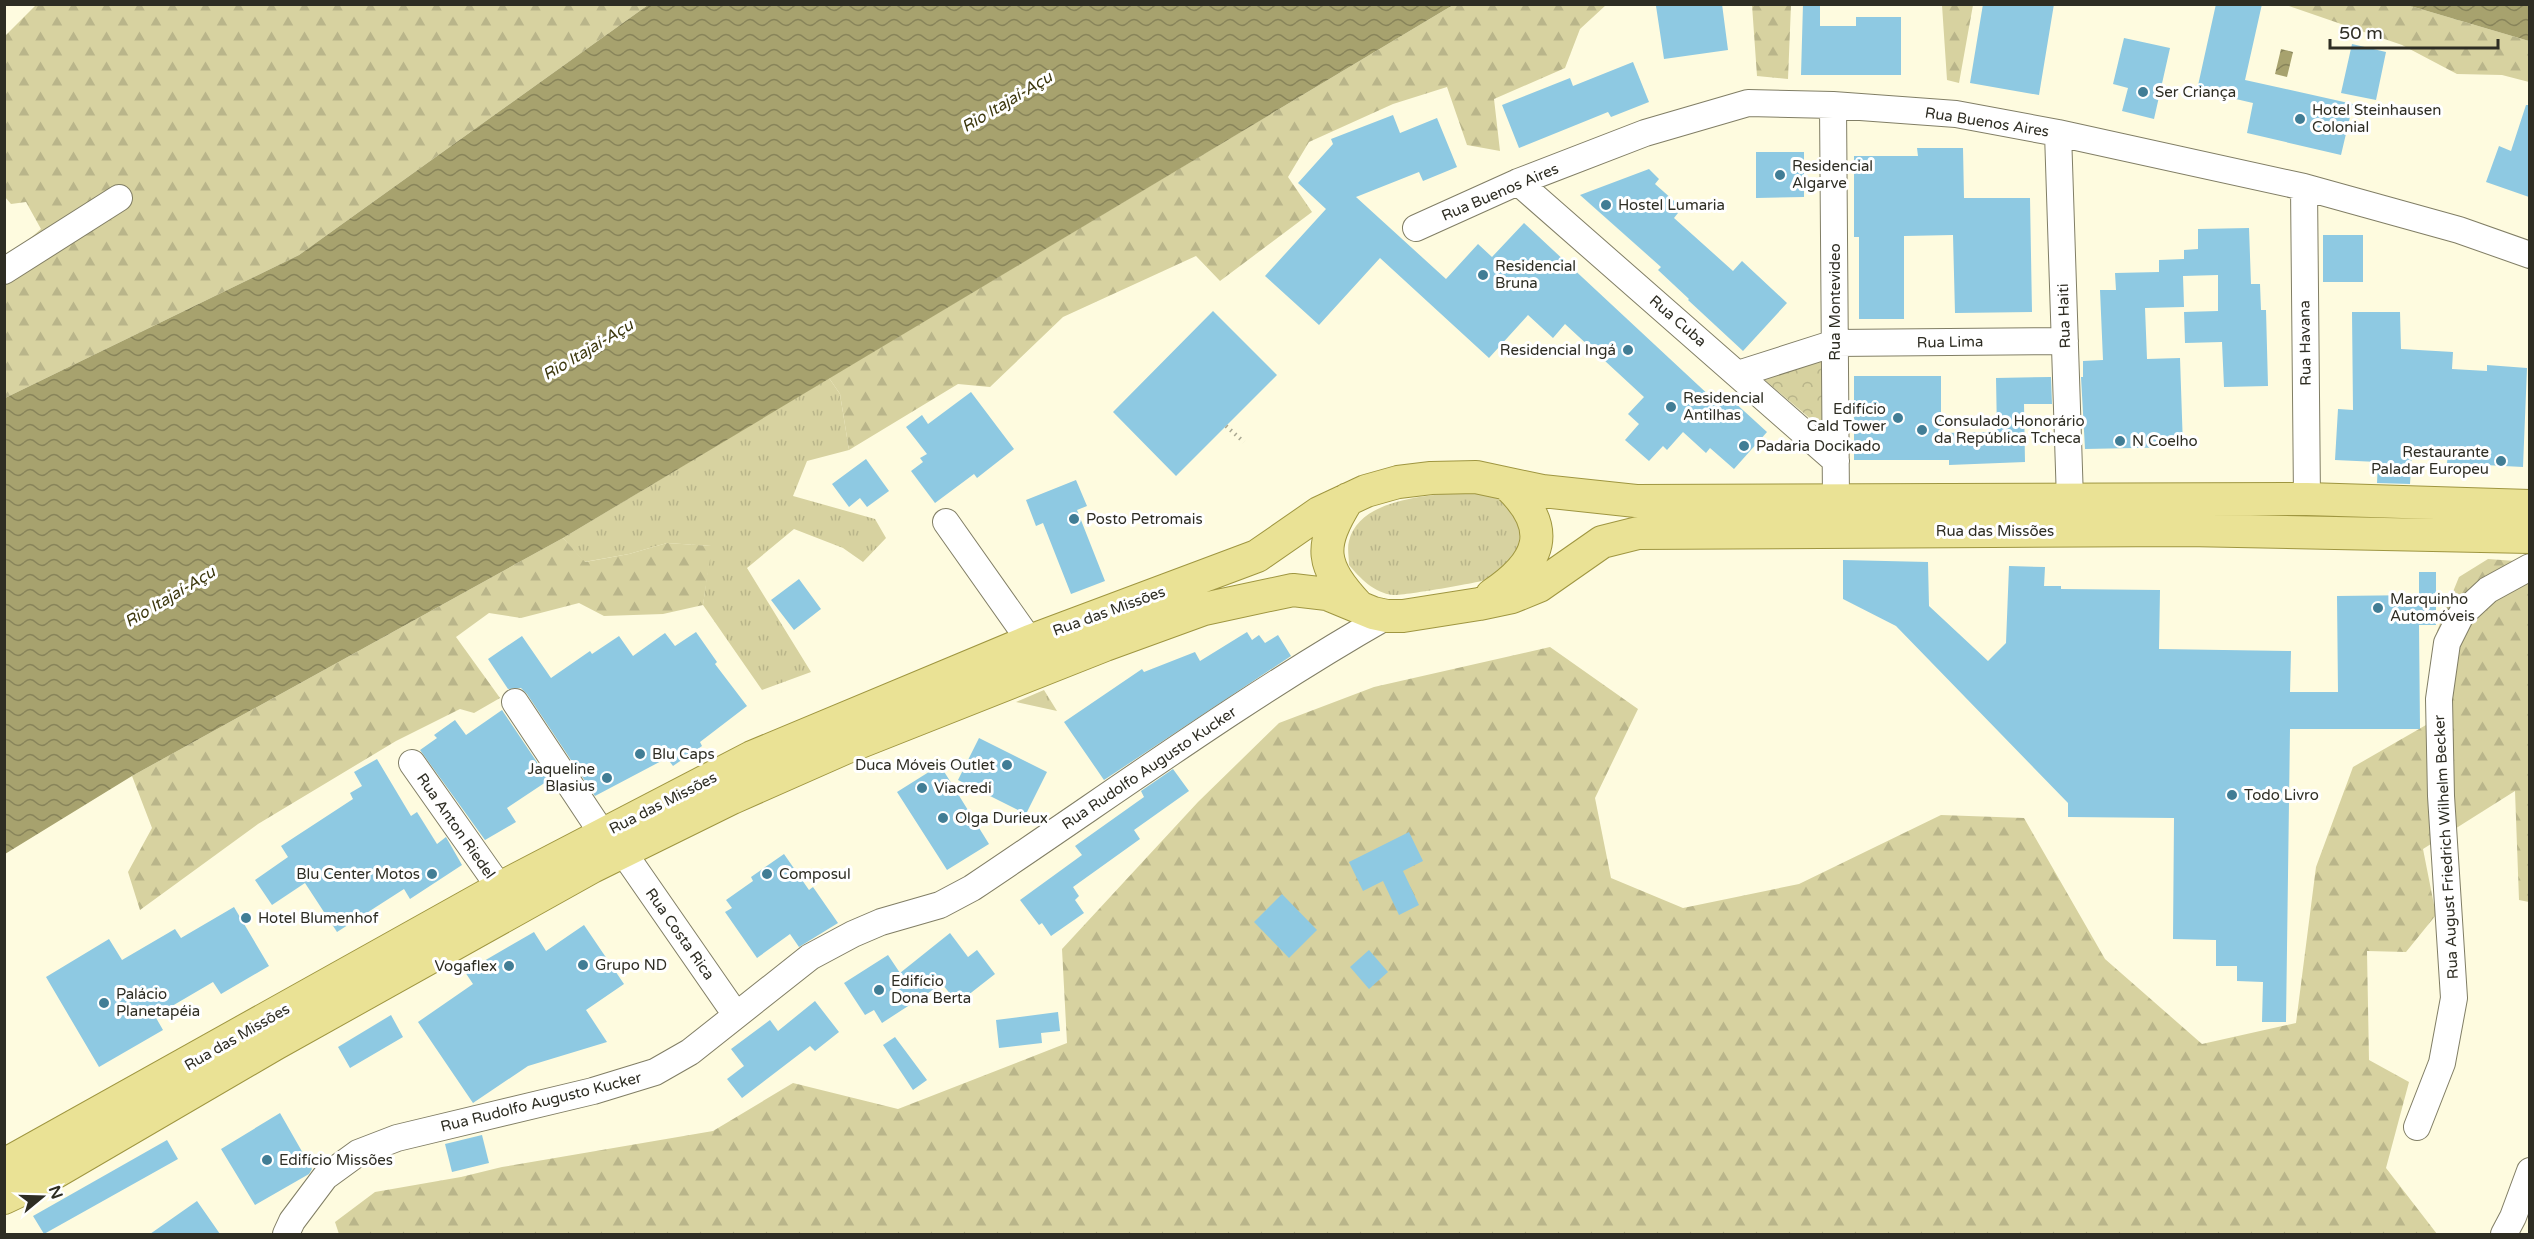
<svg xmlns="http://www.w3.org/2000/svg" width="2534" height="1239" viewBox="0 0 2534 1239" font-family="'Varela Round',sans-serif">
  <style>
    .grass { fill: url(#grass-tufts) }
    .forest { fill: url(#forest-firs) }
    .park { fill: url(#park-crowns) }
    .water { fill: url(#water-waves) }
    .building { fill: #8ec9e2 }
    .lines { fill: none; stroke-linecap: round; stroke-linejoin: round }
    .minor-casing { stroke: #817e65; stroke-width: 28 }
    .major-casing { stroke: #9f9640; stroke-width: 34 }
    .path { stroke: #a9a792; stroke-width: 4; stroke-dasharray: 1.5 4.5; stroke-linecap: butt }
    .minor { stroke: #fff; stroke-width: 26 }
    .major { stroke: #eae295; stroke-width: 32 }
    .poi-dot { fill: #417d95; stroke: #fff; stroke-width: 2 }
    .labels { text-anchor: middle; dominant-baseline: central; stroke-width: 6; stroke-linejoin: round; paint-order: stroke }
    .poi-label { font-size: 15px; fill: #2e2d23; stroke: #fff; text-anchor: start }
    .street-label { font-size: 15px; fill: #2e2d23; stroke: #fff }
    .water-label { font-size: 16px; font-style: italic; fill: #3c370d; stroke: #fff }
  </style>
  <defs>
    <pattern id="grass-tufts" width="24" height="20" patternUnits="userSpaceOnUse" patternTransform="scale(1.5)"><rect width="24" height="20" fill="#d7d2a0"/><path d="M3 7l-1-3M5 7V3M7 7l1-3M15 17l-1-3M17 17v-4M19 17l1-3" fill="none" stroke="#b9b58a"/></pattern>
    <pattern id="forest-firs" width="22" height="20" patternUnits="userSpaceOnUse" patternTransform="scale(1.5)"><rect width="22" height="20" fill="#d7d2a0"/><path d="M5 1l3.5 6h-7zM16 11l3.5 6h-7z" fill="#b9b58a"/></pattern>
    <pattern id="park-crowns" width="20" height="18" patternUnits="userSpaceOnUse" patternTransform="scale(1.5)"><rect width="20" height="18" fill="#d7d2a0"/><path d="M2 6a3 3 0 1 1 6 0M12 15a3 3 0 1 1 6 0" fill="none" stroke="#b9b58a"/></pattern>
    <pattern id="water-waves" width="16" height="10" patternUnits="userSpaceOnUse" patternTransform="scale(1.5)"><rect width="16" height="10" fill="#a7a26e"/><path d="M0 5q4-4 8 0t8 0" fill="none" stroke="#88845a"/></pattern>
  </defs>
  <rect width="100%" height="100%" fill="#fefbdf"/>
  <!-- grass -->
  <path class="grass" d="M829 378 840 394 849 450 807 461 793 496 875 519 886 538 863 562 843 548 794 529 747 568 811 672 762 690 703 605 711 546 667 543 629 554 584 562 563 538Z
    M1461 492C1472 493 1487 493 1497 498 1534 519 1522 558 1492 578 1485 582 1401 596 1393 595 1374 593 1360 578 1349 565 1349 557 1347 548 1349 541 1359 499 1426 496 1461 492Z
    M1044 690 1057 711 1016 702Z"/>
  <!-- forest -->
  <path class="forest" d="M36 5H648L299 255 5 398V260L41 229 26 202 11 204 5 197V36Z
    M1453 5H1606L1580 29 1565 68 1494 99 1500 151 1467 145 1447 87 1393 104 1309 142 1288 177 1312 212 1220 281 1196 256 1063 317 990 387 958 384 849 450 840 394 829 378Z
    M1752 5H1791L1788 79 1757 76Z
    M1942 5H1973L1959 83 1947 80Z
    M2286 5H2407L2529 41V82L2502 75 2457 74 2402 45Z
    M563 538 585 562 629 554 667 543 712 546 703 605 663 614 604 616 579 603 521 618 489 613 456 637 500 698 474 713 460 709 396 741 258 824 140 910 128 872 152 828 132 776Z
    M2488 559 2529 562V902L2519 900 2515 791 2423 849 2436 915 2406 952 2367 951 2369 1060 2409 1082 2386 1168 2437 1234H339L335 1222 375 1192 461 1177 502 1167 713 1131 793 1083 898 1109 1067 1043 1062 949 1198 802 1279 723 1374 687 1550 647 1638 709 1595 798 1611 878 1683 908 1799 884 1941 815 2024 818 2105 959 2202 1044 2296 1023 2316 867 2353 767 2426 725 2437 631 2459 577Z"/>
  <!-- park -->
  <path class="park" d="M1829 356 1826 432 1760 376Z"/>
  <!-- water -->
  <path class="water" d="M648 5H1453L563 538 132 776 5 854V398L299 255Z
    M2407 5H2529V41Z
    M2281 49 2293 52 2287 77 2275 74Z"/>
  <!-- building -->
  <path class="building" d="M1666 4H1722L1728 50 1664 59 1656 6Z
    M1803 4H1820V26H1856V17H1901V75H1801Z
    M1983 4H2054L2039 95 1970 83Z
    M2216 4H2262L2245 80 2353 104 2341 155 2247 133 2253 103 2197 90Z
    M2124 38 2170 48 2154 119 2122 111 2128 88 2113 84Z
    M2352 44 2386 52 2376 100 2341 93Z
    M1633 62 1649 102 1611 117 1608 112 1519 148 1502 105 1570 78 1573 86Z
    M2526 105H2529V197L2486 182 2499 146 2511 151Z
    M1393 115 1400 133 1437 118 1457 167 1423 181 1419 172 1356 197 1446 279 1478 244 1492 257 1524 223 1713 399 1721 390 1767 432 1734 469 1710 448 1706 453 1683 432 1667 450 1663 446 1649 461 1625 440 1639 424 1628 414 1644 397 1565 324 1553 338 1528 315 1489 358 1380 258 1319 325 1265 276 1326 209 1298 183 1333 144 1331 139Z
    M1917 148H1963L1964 198H2030L2032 312 1955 313 1953 235 1904 236V319H1859V237H1854V156H1918Z
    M1756 152H1804V197L1756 198Z
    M1649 169 1659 179 1655 184 1682 208 1674 218 1733 271 1742 261 1787 303 1743 351 1688 300 1689 299 1658 270 1661 267 1580 195Z
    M2249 228 2251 284H2260L2261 310H2266L2268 386 2224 387 2222 342 2185 343 2184 312 2218 311V275L2183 276 2184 307 2145 308 2147 359 2180 358 2183 447 2085 449 2081 377H2083V361L2103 360 2100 290H2116L2115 273 2159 272V260L2184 259V250L2198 249V229Z
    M2323 235H2363V282H2323Z
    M1213 311 1277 375 1176 476 1113 412Z
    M2352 312H2400L2401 349 2453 352 2452 369 2487 371V365L2527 368 2523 467 2447 463 2448 453 2412 451 2410 484 2377 483 2378 462 2335 460 2338 409 2353 410Z
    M1854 376H1941V433L1997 432 1996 378 2051 377 2052 404H2024L2025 462 1949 465V460H1854Z
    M971 392 1014 449 977 478 974 474 935 503 911 471 923 462 920 458 927 454 906 427 922 415 928 424Z
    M866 459 889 491 867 507 860 498 849 507 832 484Z
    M1076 480 1087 506 1077 510 1105 581 1071 594 1043 523 1036 526 1026 500Z
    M1843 560 1928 562 1929 606 1988 661 2006 643 2009 566 2045 567 2044 586H2061V589L2160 590 2159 649 2291 651 2290 692H2338L2337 596 2419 595V572H2436V625H2419L2420 729H2290L2286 1022H2262L2263 982 2237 981V966H2216V940L2173 939 2174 818 2068 817V803L1896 626 1843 599Z
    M799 579 821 609 794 630 771 600Z
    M696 632 717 662 715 664 747 706 700 742 702 746 673 766 667 758 595 796 527 694 521 688 508 689 488 659 522 636 551 678 590 651 592 654 619 636 633 656 665 633 675 646Z
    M1247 632 1252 640 1259 635 1265 643 1278 635 1291 656 1104 780 1064 722 1142 669 1144 672 1195 652 1200 661Z
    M502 710 549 780 507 808 516 822 485 840 420 750 437 738 434 735 455 720 466 735Z
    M979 738 1047 772 1026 814 958 780Z
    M377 759 411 816 417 812 437 844 446 837 462 865 410 899 404 889 337 932 305 883 272 905 255 880 288 857 281 846 353 799 350 793 362 786 354 772Z
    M940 765 989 844 947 870 897 792Z
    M1173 769 1189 791 1134 830 1140 839 1073 887 1079 896 1075 900 1084 913 1051 936 1042 923 1039 925 1020 900 1082 855 1075 846 1144 797 1141 791Z
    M1409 832 1423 861 1403 871 1419 905 1399 915 1383 881 1363 891 1349 862Z
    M784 854 809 890 813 887 838 923 799 947 790 934 757 958 725 912 732 908 726 900 753 881 751 877Z
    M1282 894 1317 930 1289 958 1254 922Z
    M234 907 269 966 221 994 213 982 155 1016 163 1030 99 1067 46 977 109 939 122 960 175 929 181 938Z
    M584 925 624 984 586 1010 607 1042 528 1066 473 1103 418 1022 473 984 465 972 508 947 534 932 546 951Z
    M950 933 968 957 977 950 995 974 958 1003 942 984 882 1023 874 1010 865 1015 844 983 888 955 900 973Z
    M1369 950 1388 972 1369 989 1350 967Z
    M815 1001 839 1032 815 1051 810 1046 742 1098 727 1079 744 1066 731 1049 770 1020 778 1031Z
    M1058 1012 1060 1031 1041 1033 1042 1043 999 1048 996 1020Z
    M391 1015 403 1037 350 1068 338 1047Z
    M895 1037 927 1080 913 1090 883 1045Z
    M280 1113 312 1169 309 1174 255 1205 221 1149Z
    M482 1135 489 1163 452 1172 445 1144Z
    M167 1140 178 1159 44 1234 33 1216Z
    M197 1201 220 1234H150Z"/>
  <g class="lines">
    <!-- minor casing -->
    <g class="minor-casing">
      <path id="minor" d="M1833 105 1836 500
        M2058 133 2070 500
        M1518 182 1836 461
        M2304 187 2307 499
        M1416 228 1518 182 1645 133 1748 103 1833 105 1956 114 2058 133 2304 187 2459 230 2530 255
        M4 271 119 198
        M1738 374 1835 343 2065 341
        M946 522 1030 641
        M515 702 602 833
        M412 763 500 888
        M623 852 736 1015
        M2417 1127 2442 1063 2454 998 2441 796 2439 699 2447 643 2461 615 2488 590 2530 567
        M286 1234 292 1221 325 1177 358 1153 397 1138 593 1091 655 1072 690 1052 810 957 853 934 881 922 940 905 972 888C1110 796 1243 698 1387 616
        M2504 1234 2513 1217 2530 1171"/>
    </g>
    <!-- major casing -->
    <g class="major-casing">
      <path id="major" d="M1348 499C1318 547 1320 565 1359 607
        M1492 595C1541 562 1554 529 1508 485
        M4 1165 500 888 752 757 1030 641 1257 556 1319 513 1366 491 1398 482 1431 478 1476 477 1542 491 1636 501 2307 499 2530 506
        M4 1198 42 1180 275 1044 592 867 732 798 845 748 1105 645 1204 609 1293 590 1327 594 1373 613 1387 616H1403L1479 604 1512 597 1539 586 1602 542 1638 533 2187 530 2530 537"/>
    </g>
    <!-- path -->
    <path class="path" d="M1226 426 1244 442"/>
    <!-- minor -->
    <use href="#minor" class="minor"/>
    <!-- major -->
    <use href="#major" class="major"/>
  </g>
  <!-- markers -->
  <g class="poi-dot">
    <circle cx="2143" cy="92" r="6"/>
    <circle cx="2300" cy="119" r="6"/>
    <circle cx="1780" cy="175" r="6"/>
    <circle cx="1606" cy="205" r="6"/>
    <circle cx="1483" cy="275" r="6"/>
    <circle cx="1628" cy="350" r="6"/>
    <circle cx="1671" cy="407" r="6"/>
    <circle cx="1898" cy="418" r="6"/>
    <circle cx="1922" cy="430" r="6"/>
    <circle cx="2120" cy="441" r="6"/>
    <circle cx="1744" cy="446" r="6"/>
    <circle cx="2501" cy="461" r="6"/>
    <circle cx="1074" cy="519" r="6"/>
    <circle cx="2378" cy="608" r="6"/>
    <circle cx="640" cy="754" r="6"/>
    <circle cx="1007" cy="765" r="6"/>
    <circle cx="607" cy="778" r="6"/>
    <circle cx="922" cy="788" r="6"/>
    <circle cx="2232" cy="795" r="6"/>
    <circle cx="943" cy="818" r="6"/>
    <circle cx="432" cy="874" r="6"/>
    <circle cx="767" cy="874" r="6"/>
    <circle cx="246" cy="918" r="6"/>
    <circle cx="583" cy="965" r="6"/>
    <circle cx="509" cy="966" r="6"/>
    <circle cx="879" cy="990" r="6"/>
    <circle cx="104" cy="1003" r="6"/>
    <circle cx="267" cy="1160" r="6"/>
  </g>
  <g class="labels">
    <!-- poi labels -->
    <g class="poi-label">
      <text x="2155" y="92">Ser Criança</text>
      <text x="2312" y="110">Hotel Steinhausen<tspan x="2312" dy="17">Colonial</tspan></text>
      <text x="1792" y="166">Residencial<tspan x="1792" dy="17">Algarve</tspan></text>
      <text x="1618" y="205">Hostel Lumaria</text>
      <text x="1495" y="266">Residencial<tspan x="1495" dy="17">Bruna</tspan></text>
      <text x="1616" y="350" text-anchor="end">Residencial Ingá</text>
      <text x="1683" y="398">Residencial<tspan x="1683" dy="17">Antilhas</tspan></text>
      <text x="1886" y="409" text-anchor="end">Edifício<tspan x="1886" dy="17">Cald Tower</tspan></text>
      <text x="1934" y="421">Consulado Honorário<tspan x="1934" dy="17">da República Tcheca</tspan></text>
      <text x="2132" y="441">N Coelho</text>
      <text x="1756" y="446">Padaria Docikado</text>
      <text x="2489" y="452" text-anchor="end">Restaurante<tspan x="2489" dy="17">Paladar Europeu</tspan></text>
      <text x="1086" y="519">Posto Petromais</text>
      <text x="2390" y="599">Marquinho<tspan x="2390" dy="17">Automóveis</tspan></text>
      <text x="652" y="754">Blu Caps</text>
      <text x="995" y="765" text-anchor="end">Duca Móveis Outlet</text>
      <text x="595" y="769" text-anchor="end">Jaqueline<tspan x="595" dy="17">Blasius</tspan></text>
      <text x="934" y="788">Viacredi</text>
      <text x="2244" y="795">Todo Livro</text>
      <text x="955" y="818">Olga Durieux</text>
      <text x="420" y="874" text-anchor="end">Blu Center Motos</text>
      <text x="779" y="874">Composul</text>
      <text x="258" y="918">Hotel Blumenhof</text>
      <text x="595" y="965">Grupo ND</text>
      <text x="497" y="966" text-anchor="end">Vogaflex</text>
      <text x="891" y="981">Edifício<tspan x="891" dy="17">Dona Berta</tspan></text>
      <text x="116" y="994">Palácio<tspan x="116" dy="17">Planetapéia</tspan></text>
      <text x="279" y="1160">Edifício Missões</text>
    </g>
    <!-- street labels -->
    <g class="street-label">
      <text transform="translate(1987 122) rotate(9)">Rua Buenos Aires</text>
      <text transform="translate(1500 192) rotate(-23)">Rua Buenos Aires</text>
      <text transform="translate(1835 302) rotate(-90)">Rua Montevideo</text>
      <text transform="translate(2064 316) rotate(-92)">Rua Haiti</text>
      <text transform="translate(1678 321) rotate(41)">Rua Cuba</text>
      <text transform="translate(1950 342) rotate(-1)">Rua Lima</text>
      <text transform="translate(2305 343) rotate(-91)">Rua Havana</text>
      <text x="1995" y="531">Rua das Missões</text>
      <text transform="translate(1109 611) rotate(-20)">Rua das Missões</text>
      <text transform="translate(1149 768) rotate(-34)">Rua Rudolfo Augusto Kucker</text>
      <text transform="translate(663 803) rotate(-27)">Rua das Missões</text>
      <text transform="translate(456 826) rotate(55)">Rua Anton Riedel</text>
      <text transform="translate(2446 847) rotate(-93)">Rua August Friedrich Wilhelm Becker</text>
      <text transform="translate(680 934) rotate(55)">Rua Costa Rica</text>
      <text transform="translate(237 1037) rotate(-30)">Rua das Missões</text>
      <text transform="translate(541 1102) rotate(-14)">Rua Rudolfo Augusto Kucker</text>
    </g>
    <!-- water labels -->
    <g class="water-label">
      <text transform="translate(1007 102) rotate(-31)">Rio Itajaí-Açu</text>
      <text transform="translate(588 350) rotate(-31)">Rio Itajaí-Açu</text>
      <text transform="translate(170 597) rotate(-31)">Rio Itajaí-Açu</text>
    </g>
  </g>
  <!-- border -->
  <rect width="2534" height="1239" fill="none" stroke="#2e2d23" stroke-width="12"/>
  <!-- north arrow -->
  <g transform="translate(42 1197) rotate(71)" stroke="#ffffff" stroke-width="4.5" paint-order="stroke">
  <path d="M0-4.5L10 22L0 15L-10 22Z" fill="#2e2d23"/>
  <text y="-9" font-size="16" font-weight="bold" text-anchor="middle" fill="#2e2d23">N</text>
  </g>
  <!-- scale -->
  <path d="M2330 39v9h168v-9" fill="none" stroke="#2e2d23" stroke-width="3"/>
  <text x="2339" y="39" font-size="18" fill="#2e2d23" stroke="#ffffff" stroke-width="4.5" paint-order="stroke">50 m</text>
</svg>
